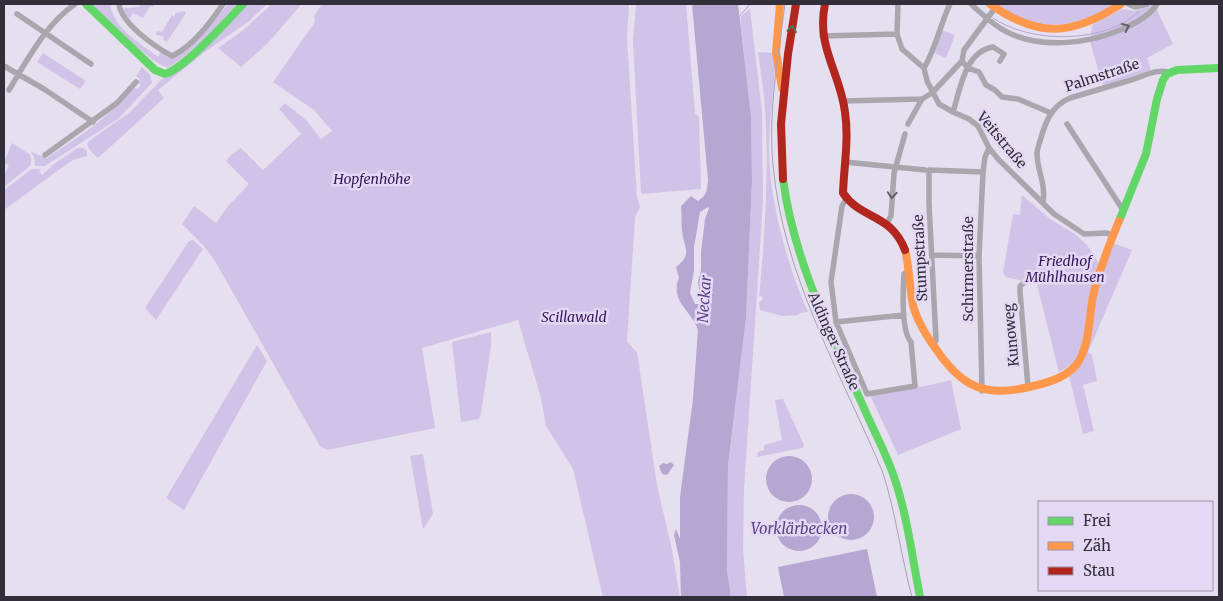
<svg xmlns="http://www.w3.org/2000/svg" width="1223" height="601" viewBox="0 0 1223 601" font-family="Merriweather,serif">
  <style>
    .green { fill: #d1c3e8 }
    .water { fill: #b6a6d2; fill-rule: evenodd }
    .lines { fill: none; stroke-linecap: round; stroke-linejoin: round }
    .stream { stroke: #b6a6d2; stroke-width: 1 }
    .street { stroke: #a9a6ae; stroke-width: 5.5 }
    .fast { stroke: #63d668; stroke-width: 8 }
    .slow { stroke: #ff974d; stroke-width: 8 }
    .jam { stroke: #b3261e; stroke-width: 8 }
    .tram { stroke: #a7a4ac; stroke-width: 1 }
    .oneway { stroke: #625f68 }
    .oneway2 { stroke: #487a4f }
    .labels { text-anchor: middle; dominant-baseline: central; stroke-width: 5; stroke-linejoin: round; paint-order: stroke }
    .street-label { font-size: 14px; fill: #322f3a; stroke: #e3d9f5 }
    .park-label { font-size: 14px; font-style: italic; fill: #361759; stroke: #e3d9f5 }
    .water-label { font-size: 15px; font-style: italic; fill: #5e4186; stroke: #e3d9f5 }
  </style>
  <rect width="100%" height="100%" fill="#e5dfef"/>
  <!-- green -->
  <path class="green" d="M95 4H110C113 28 140 43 158 57L161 52 169 58 175 57 207 27 228 4H237C216 26 194 52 168 68 148 61 115 26 98 11L93 6Z
    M141 4H155L153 7 150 6 143 18 133 13 129 19 124 11V8L139 7Z
    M248 4H267L248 22 206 51 158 90 164 98 98 158 89 149 87 144 89 141 130 112 162 79 173 75 179 71Z
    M272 4H300V6L268 43 241 67 218 48 242 31Z
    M322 4H629L627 38 637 197 640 207 635 217 627 342 637 352 657 485 672 550 680 597H603L573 469 546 426 541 398 518 320 422 348 435 428 327 450 320 446 215 261 204 246 182 224 194 206 216 223 229 205 249 184 226 161 231 155 241 148 263 170 301 134 279 109 285 103 307 121 321 139 332 131 314 110 273 82 315 22 314 16Z
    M636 4H686L695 113 699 117 701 189 641 194 633 41Z
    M995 4H1115C1091 20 1066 28 1037 23 1030 22 1021 21 1014 18 1007 15 1001 8 995 4Z
    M1154 4 1173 44 1147 58 1151 70 1103 86 1090 42 1092 25 1122 9 1135 11Z
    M750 9 762 112 763 201 744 489 743 550 747 597H731L727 571 728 465 746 318 752 181 751 116 740 20 742 15Z
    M184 11 186 13 167 42 163 40 164 37 155 34 158 31 162 32 172 15 174 17 176 13Z
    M942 30 955 35 946 58 935 53Z
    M758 52 773 53 775 59C775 87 770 114 769 142 768 196 786 263 808 312L800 313 798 315 782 316 760 310 759 303 763 298 760 295 759 298C765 235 769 172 765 108 764 89 760 70 758 52Z
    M43 53 86 81 80 89 37 62Z
    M142 67 150 75 152 83 118 119 45 166H35L34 157 31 152 47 158C78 137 111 117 133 87L138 89 141 85 138 82 140 79 136 76Z
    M12 143 29 154C32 158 32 162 30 166L4 187V176L9 165 4 163Z
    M78 148H83L87 151V156L73 160 64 166 4 210V190L32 169H41L39 171 42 175 54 164Z
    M1022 195 1050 219 1075 234 1087 245 1100 265 1081 351C1075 361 1070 367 1059 372L1037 285 1031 279 1024 281 1006 277 1003 273 1013 214 1020 215Z
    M193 240 203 249 156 320 145 308 189 241Z
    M1113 243 1132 250 1088 352 1092 355 1097 381 1083 385 1094 431 1083 434 1069 376 1077 369 1094 300Z
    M491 332V346L481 414 479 419 461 422 452 342Z
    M257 345 267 361 184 510 166 498Z
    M951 380 961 429 898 455 870 395 930 385Z
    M783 399 804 445 802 448 757 457 758 452 764 450V445L782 440 775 400Z
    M423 454 433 514 423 529 410 456Z"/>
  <!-- water -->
  <path class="water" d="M692 4H738L751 116 752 181 746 318 728 465 727 571 731 597H681L680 562 674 535 676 529 680 539V497L693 399 698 330C693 312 669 301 679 278L676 267C693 254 684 248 682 231 681 222 682 214 681 206L691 196 698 201C707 195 707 191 708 180ZM708 207 709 208 705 219 701 252V270L698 282 701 302 699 304H695L690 293 694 270V247L700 212Z
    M766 479a23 23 0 1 1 46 0a23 23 0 1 1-46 0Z
    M671 462 674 465 667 475 662 474 659 466 663 463 667 464Z
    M828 517a23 23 0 1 1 46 0a23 23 0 1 1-46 0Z
    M776 528a23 23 0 1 1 46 0a23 23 0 1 1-46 0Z
    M867 549 877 597H784L778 567Z"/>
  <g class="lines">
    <!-- stream -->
    <path class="stream" d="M739 17 750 4
      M993 18C1027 41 1086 43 1123 23 1129 20 1134 15 1139 12"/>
    <!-- street -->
    <path class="street" d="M119 4C121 23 155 47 172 56 193 46 210 23 223 4
      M898 4 897 34 902 49 924 68 927 81 939 104 953 112 969 119 978 126 989 148 999 160 1054 214 1084 234 1106 233 1113 235
      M971 4C982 14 993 25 1007 32 1040 49 1087 44 1120 30 1132 25 1150 16 1157 4
      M1128 4 1135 7 1147 4
      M17 14 91 64
      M822 36 897 34
      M962 61 968 68 979 72 986 85 995 90 1002 97 1018 99 1051 113
      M4 66 44 89 93 122
      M924 68C936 48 940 25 950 4
      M9 90C27 60 46 24 75 4
      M843 101 922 99
      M953 112C960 90 965 51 993 47L1004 54 1000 61
      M908 124 922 99 932 93 962 61 964 50 995 8
      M1067 124 1123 210
      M45 155 117 103 136 82
      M845 162 925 170
      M846 199 842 206 831 282 836 322 867 394 915 386 911 342C901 331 903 290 904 274L908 271
      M1043 203C1046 183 1037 171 1037 153 1037 149 1039 145 1040 141 1045 123 1051 106 1070 98 1090 92 1111 86 1131 80 1144 76 1155 69 1169 72
      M887 223 891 216 894 173 905 134
      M932 255 979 256
      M1024 283 1020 286V292L1028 387
      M836 322 904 315
      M934 344 936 340 929 204V170L983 172
      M982 391 979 256 983 172 985 157 989 148"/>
    <!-- fast -->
    <path class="fast" d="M86 4 155 70 165 74C184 69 228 20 243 4
      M783 179C794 263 833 338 867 415 876 435 886 454 893 474 907 513 912 556 920 597
      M1119 221 1146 154 1157 99 1163 80 1167 74 1177 70 1219 68"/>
    <!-- slow -->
    <path class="slow" d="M780 4 776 52 782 88
      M990 4C1038 38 1072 36 1121 4
      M905 250C910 269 909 290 914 309 919 324 927 337 936 349 961 386 984 398 1029 387 1047 383 1071 377 1080 359 1090 340 1089 316 1093 296 1099 270 1109 245 1119 221"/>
    <!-- jam -->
    <path class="jam" d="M825 4C816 47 840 72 845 112 849 139 844 166 843 193 861 220 891 213 905 250
      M783 179 781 124 788 54 796 4"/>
    <!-- tram -->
    <path class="tram" d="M785 4C778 57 768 112 773 165 783 276 841 373 883 473 896 514 901 556 912 597"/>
  </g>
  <!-- one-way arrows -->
  <defs><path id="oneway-chevron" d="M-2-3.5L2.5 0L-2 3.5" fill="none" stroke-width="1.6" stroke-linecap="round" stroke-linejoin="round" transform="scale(1.25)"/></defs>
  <g class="oneway">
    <use href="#oneway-chevron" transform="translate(1126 27) rotate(-25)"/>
    <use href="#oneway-chevron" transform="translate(892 195) rotate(94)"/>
  </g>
  <use class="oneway2" href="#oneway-chevron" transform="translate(792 29) rotate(-82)"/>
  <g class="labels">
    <!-- street labels -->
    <g class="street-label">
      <text transform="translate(1102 75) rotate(-18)">Palmstraße</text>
      <text transform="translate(1002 140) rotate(50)">Veitstraße</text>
      <text transform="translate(920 258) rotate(-93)">Stumpstraße</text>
      <text transform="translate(968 269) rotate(-90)">Schirmerstraße</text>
      <text transform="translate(1011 335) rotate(-95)">Kunoweg</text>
      <text transform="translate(834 341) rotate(66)">Aldinger Straße</text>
    </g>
    <!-- park labels -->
    <g class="park-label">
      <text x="372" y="179">Hopfenhöhe</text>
      <text x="1065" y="261">Friedhof<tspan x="1065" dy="16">Mühlhausen</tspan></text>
      <text x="574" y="317">Scillawald</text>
    </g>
    <!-- water labels -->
    <g class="water-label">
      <text transform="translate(704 299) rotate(-86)">Neckar</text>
      <text x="799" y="528">Vorklärbecken</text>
    </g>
  </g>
  <!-- border -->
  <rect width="1223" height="601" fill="none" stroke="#322f3a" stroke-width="10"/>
  <!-- legend -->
  <rect x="1038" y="501" width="175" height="90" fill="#e3d9f5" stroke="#9c95aa"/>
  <rect x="1048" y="517" width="25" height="8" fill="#63d668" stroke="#9c95aa"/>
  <text x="1083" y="526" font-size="15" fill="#322f3a">Frei</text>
  <rect x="1048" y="542" width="25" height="8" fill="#ff974d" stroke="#9c95aa"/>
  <text x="1083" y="551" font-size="15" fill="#322f3a">Zäh</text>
  <rect x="1048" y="567" width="25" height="8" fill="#b3261e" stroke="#9c95aa"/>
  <text x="1083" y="576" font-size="15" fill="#322f3a">Stau</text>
</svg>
